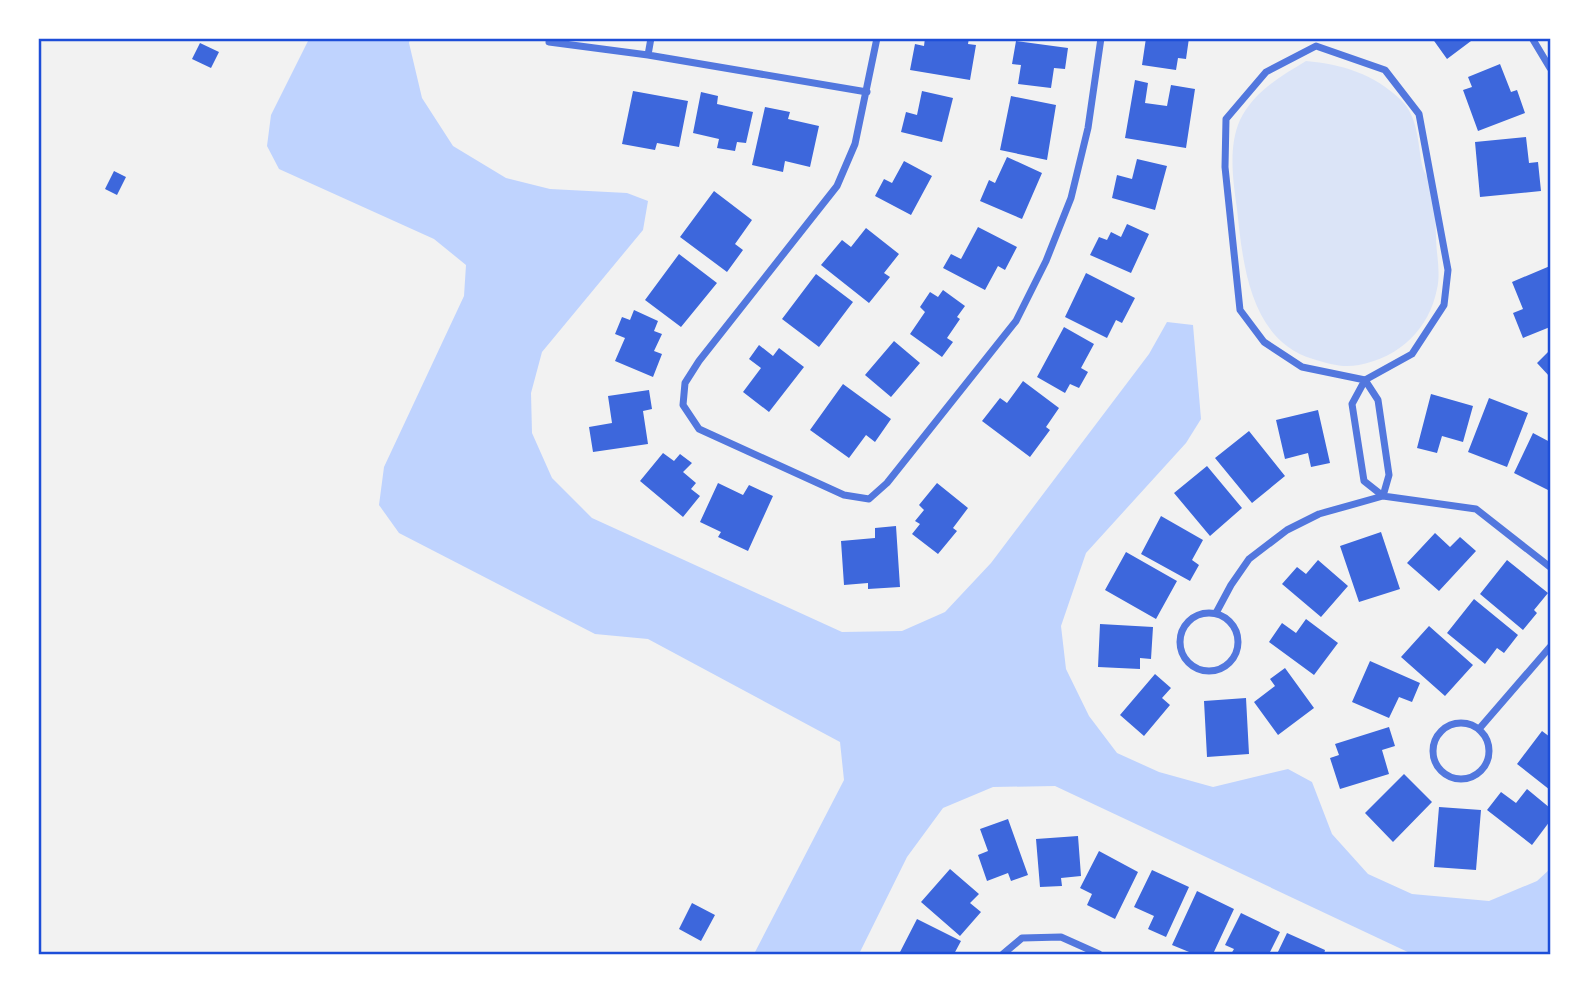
<svg xmlns="http://www.w3.org/2000/svg" width="1589" height="993" viewBox="0 0 1589 993" font-family="'Noto Sans',sans-serif">
  <style>
    .green { fill: #dbe4f7 }
    .water { fill: #bfd3fe }
    .building { fill: #3d67dc }
    .lines { fill: none; stroke-linecap: round; stroke-linejoin: round }
    .minor { stroke: #5277de; stroke-width: 7 }
    .neatline { fill: none; stroke: #1d4ed8; stroke-width: 2.5 }
  </style>
  <rect width="100%" height="100%" fill="#f2f2f2"/>
  <!-- green -->
  <path class="green" d="M1306 61C1342 64 1374 74 1401 100 1418 116 1418 144 1422 165 1424 175 1433 183 1435 193 1437 207 1435 222 1436 236 1436 252 1441 273 1437 289 1429 329 1400 357 1359 365 1342 368 1330 364 1313 359 1250 340 1243 265 1237 209 1233 181 1228 147 1240 120 1254 91 1280 77 1306 61Z"/>
  <!-- water -->
  <path class="water" d="M309 39H410L409 43 422 98 453 146 506 178 550 189 627 193 648 201 643 230 542 352 531 393 532 433 552 478 592 518 842 632 902 631 945 612 991 563 1149 354 1167 322 1193 325 1201 419 1186 443 1086 553 1061 626 1066 669 1089 716 1117 753 1159 772 1213 787 1288 769 1312 782 1332 834 1368 874 1412 894 1489 901 1537 881 1550 869V954H1412L1055 786 993 787 943 808 907 857 859 954H754L844 780 840 742 648 639 595 634 399 533 379 505 384 467 464 296 466 265 434 239 279 169 267 146 271 115Z"/>
  <!-- building -->
  <path class="building" d="M925 38H969L968 44 976 45 970 80 910 70 915 44 924 46Z
    M1146 38H1189L1186 59 1178 58 1176 70 1142 65Z
    M1432 38H1475L1447 59Z
    M1016 41 1068 48 1065 69 1054 68 1051 88 1018 84 1021 65 1012 64Z
    M200 43 219 52 211 68 192 59Z
    M1500 64 1511 92 1517 90 1525 113 1478 131 1463 90 1472 87 1468 77Z
    M1135 80 1148 83 1145 103 1167 106 1171 85 1195 89 1186 148 1125 138Z
    M633 91 688 101 679 147 657 143 655 150 622 144Z
    M922 91 953 98 942 142 901 132 906 112 917 115Z
    M701 92 718 96 717 104 753 112 746 143 737 142 735 151 717 148 719 139 693 133Z
    M1011 96 1056 105 1047 160 1000 150Z
    M765 107 790 112 788 119 819 126 810 167 785 161 783 172 752 165Z
    M1526 137 1529 163 1538 162 1541 191 1480 197 1475 142Z
    M1007 157 1042 173 1022 219 980 201 989 180 995 183Z
    M1137 159 1167 166 1155 210 1112 198 1117 175 1132 179Z
    M904 161 932 176 911 215 875 196 884 179 892 183Z
    M114 171 126 177 117 195 105 189Z
    M714 191 752 220 735 244 743 250 727 272 680 237Z
    M1127 224 1149 234 1131 273 1090 255 1099 237 1107 240 1111 232 1121 237Z
    M978 227 1017 247 1005 270 998 266 985 290 943 268 951 254 961 259Z
    M866 228 899 254 884 273 890 277 869 303 821 265 842 240 851 247Z
    M679 254 717 283 681 327 645 300Z
    M1550 266V327L1523 338 1513 313 1523 309 1512 282Z
    M1086 273 1135 298 1122 323 1116 320 1107 338 1065 317Z
    M816 274 853 302 819 347 782 319Z
    M943 290 965 306 957 317 960 319 947 338 953 342 942 357 910 334 925 312 920 307 930 292 938 297Z
    M634 310 658 321 654 331 662 334 654 351 662 354 653 377 615 361 625 338 615 334 622 317 630 320Z
    M1064 327 1094 344 1081 368 1088 372 1079 388 1070 384 1065 393 1037 377Z
    M894 341 920 363 891 397 865 375Z
    M759 345 773 356 779 348 804 367 769 412 743 392 761 368 749 359Z
    M1550 350V377L1537 363Z
    M1023 381 1059 408 1046 427 1050 430 1030 457 982 421 1000 398 1007 403Z
    M843 384 891 419 875 442 866 435 849 458 810 430Z
    M649 390 652 409 643 411 648 444 593 452 589 427 612 423 608 396Z
    M1431 394 1473 406 1463 442 1442 436 1437 453 1417 448Z
    M1489 398 1528 413 1507 467 1468 452Z
    M1318 410 1330 463 1311 467 1308 453 1285 459 1276 420Z
    M1249 431 1285 476 1252 503 1215 458Z
    M1533 433 1550 442V491L1514 473Z
    M663 453 674 461 680 454 692 463 683 472 696 483 691 489 700 496 683 517 640 481Z
    M1207 466 1242 508 1210 536 1174 493Z
    M718 483 743 495 749 485 773 496 748 551 718 537 721 532 700 522Z
    M937 483 968 508 953 528 957 531 938 554 912 534 920 524 915 521 924 510 919 505Z
    M1161 516 1203 540 1192 560 1199 565 1190 581 1141 554Z
    M896 526 900 587 868 589V583L844 585 841 541 875 538V528Z
    M1381 532 1400 589 1359 602 1340 546Z
    M1435 533 1450 547 1460 537 1476 551 1439 591 1407 563Z
    M1126 552 1177 581 1156 619 1105 590Z
    M1318 560 1348 586 1321 617 1282 584 1297 567 1306 574Z
    M1507 560 1548 593 1534 610 1537 613 1523 630 1480 594Z
    M1474 599 1518 635 1504 653 1497 648 1485 664 1447 633Z
    M1306 619 1338 643 1314 675 1269 642 1282 623 1296 633Z
    M1100 624 1153 627 1151 659 1140 658V669L1098 667Z
    M1429 626 1473 665 1445 696 1401 657Z
    M1370 661 1420 683 1412 702 1399 697 1389 718 1352 702Z
    M1285 668 1314 708 1278 735 1254 702 1275 686 1270 679Z
    M1155 674 1171 688 1162 698 1170 705 1144 736 1120 715Z
    M1246 698 1249 754 1207 757 1204 701Z
    M1389 727 1395 746 1382 750 1389 774 1340 789 1330 758 1339 755 1335 744Z
    M1542 731 1550 737V790L1517 764Z
    M1404 774 1432 802 1393 842 1365 813Z
    M1527 789 1550 808V821L1532 845 1487 810 1501 792 1516 803Z
    M1439 807 1481 810 1476 870 1434 867Z
    M1008 819 1028 875 1011 881 1008 873 987 881 978 855 988 851 980 829Z
    M1078 836 1081 876 1061 878 1062 886 1040 887 1036 839Z
    M1099 851 1138 872 1115 919 1087 905 1092 894 1080 888Z
    M950 869 979 894 970 903 981 912 960 936 921 902Z
    M1152 870 1189 887 1166 937 1148 929 1154 916 1134 907Z
    M1197 891 1234 909 1213 954H1194L1172 945Z
    M692 903 715 915 701 941 679 929Z
    M1241 913 1280 932 1269 954H1231L1234 949 1225 945Z
    M917 919 961 941 954 954H899Z
    M1287 933 1325 950 1324 954H1277Z"/>
  <g class="lines">
    <!-- minor -->
    <path class="minor" d="M877 38 855 144 837 186 699 361 685 383 683 405 699 429 844 495 869 499 887 483 1016 321 1046 261 1071 198 1088 128 1101 38
      M1532 38 1550 68
      M549 42 648 55 867 92
      M1316 46 1385 70 1419 114 1448 270 1444 305 1412 354 1365 380 1302 367 1264 342 1240 310 1225 167 1226 119 1266 72Z
      M648 55 651 38
      M1365 380 1378 400 1389 475 1383 496 1364 481 1352 404Z
      M1180 642a29 29 0 1 1 58 0a29 29 0 1 1-58 0Z
      M1216 613 1231 585 1249 559 1287 530 1319 514 1383 496 1476 509 1550 567
      M1433 751a28 28 0 1 1 56 0a28 28 0 1 1-56 0Z
      M1479 729 1550 647
      M1003 954 1022 938 1061 937 1099 954"/>
  </g>
  <!-- border -->
  <rect width="1589" height="993" fill="none" stroke="#ffffff" stroke-width="80"/>
  <rect x="40" y="40" width="1509" height="913" class="neatline"/>
</svg>
